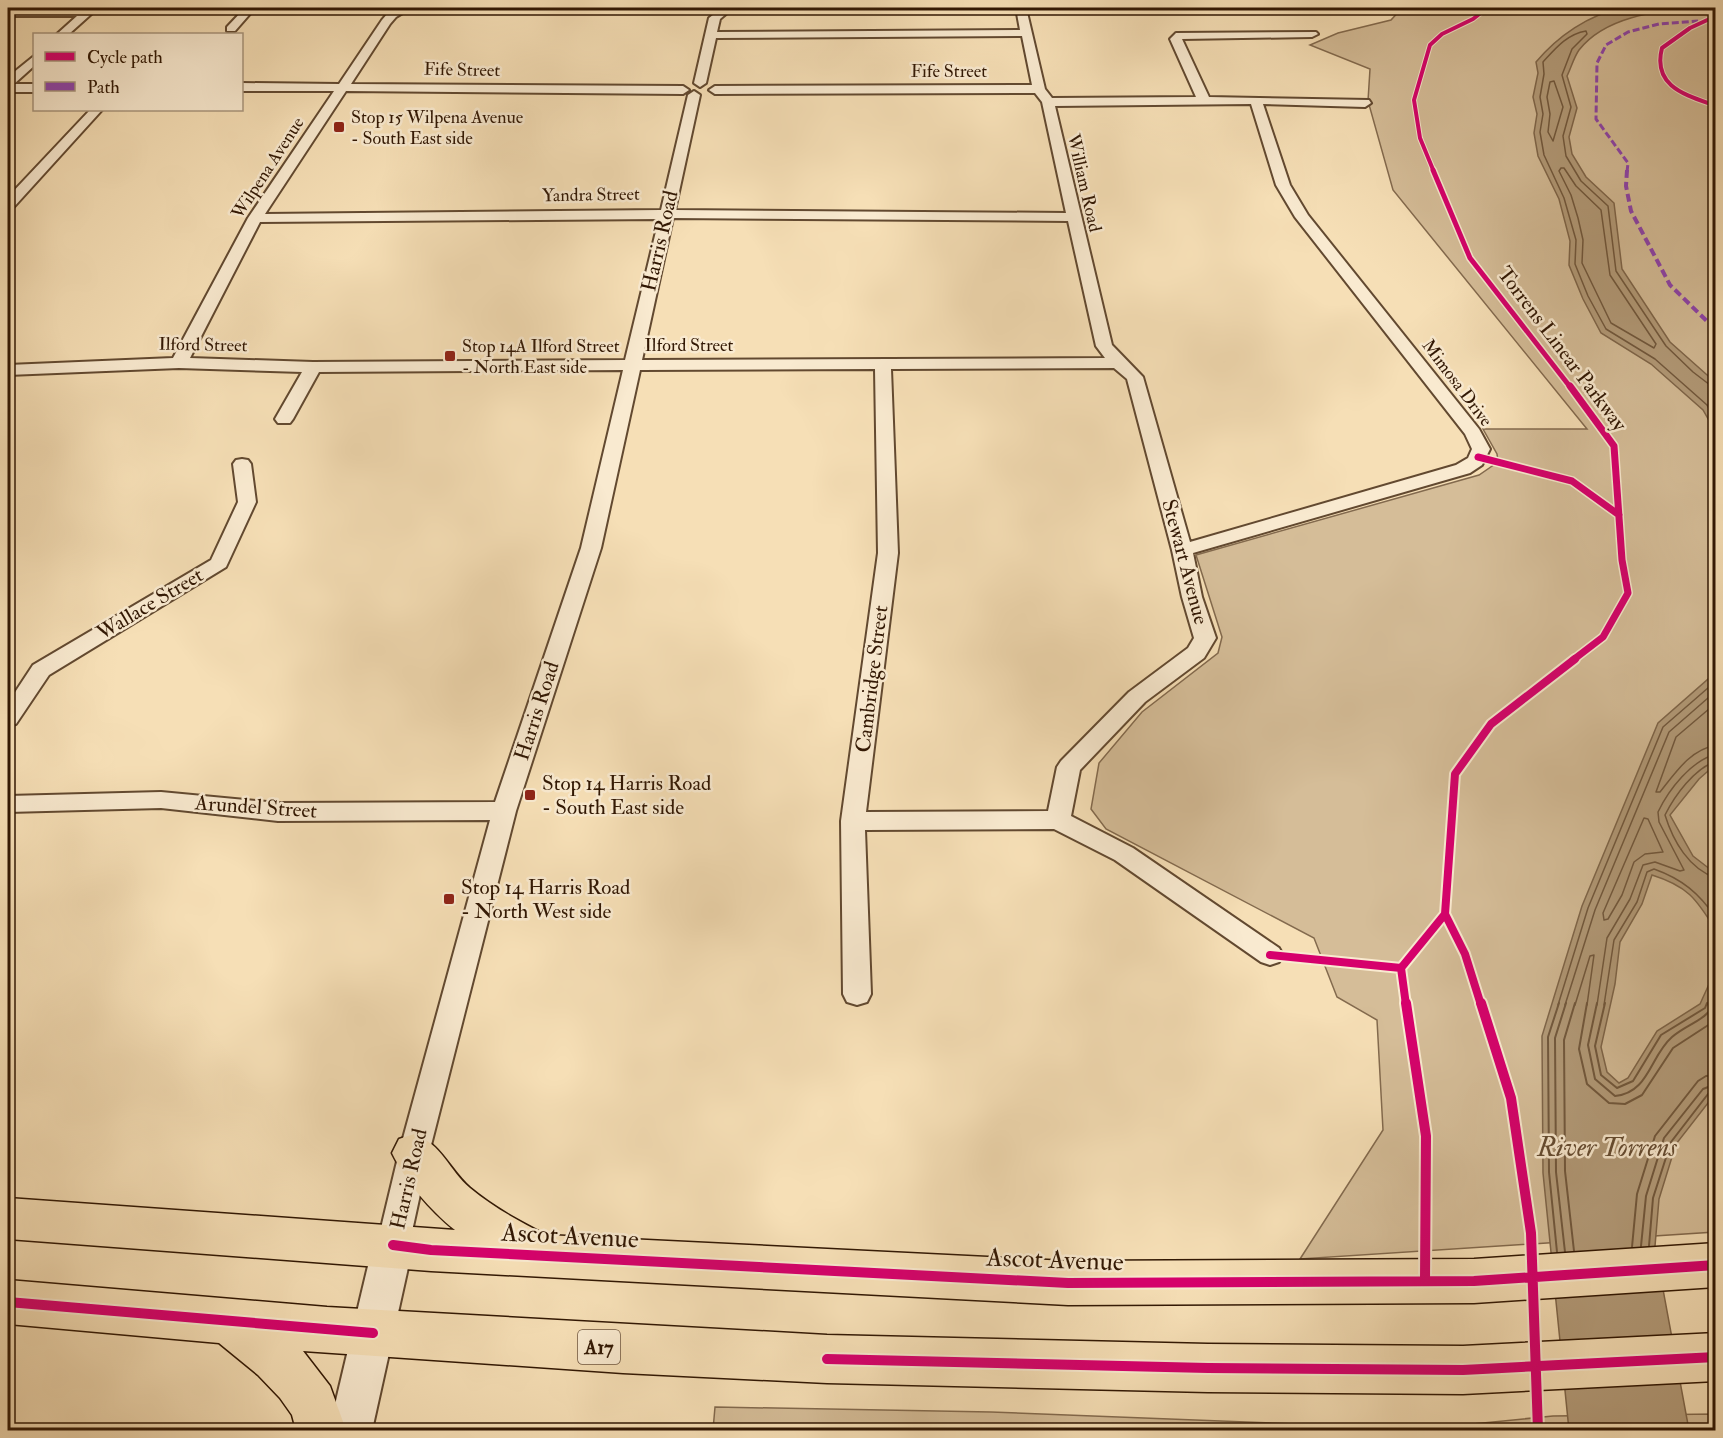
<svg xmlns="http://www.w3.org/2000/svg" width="1723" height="1438" viewBox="0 0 1723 1438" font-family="'IM FELL Double Pica',serif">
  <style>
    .green { fill: #d5bd98; stroke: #836a4e; stroke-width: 1.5 }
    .water { fill: #b39b79; stroke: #7f664a; stroke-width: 1.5 }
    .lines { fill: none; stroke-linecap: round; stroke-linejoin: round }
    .shore-far1 { stroke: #72593e; stroke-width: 1.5 }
    .shore { stroke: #72593e; stroke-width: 2 }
    .minor-casing { stroke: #624930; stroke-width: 4 }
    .tertiary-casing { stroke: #624930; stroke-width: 4 }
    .trunk-casing { stroke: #311703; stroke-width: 3 }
    .minor { fill: #f9ead0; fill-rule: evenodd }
    .tertiary { fill: #f9ead0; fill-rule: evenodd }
    .trunk { fill: #f6dfb6; fill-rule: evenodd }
    .quiet-far1 { stroke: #8e44ad; stroke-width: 3; stroke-dasharray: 7 3; stroke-linecap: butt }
    .quiet { stroke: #8e44ad; stroke-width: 4; stroke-dasharray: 8 4; stroke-linecap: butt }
    .cycleway-far4-casing { stroke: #f9ead0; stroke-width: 6 }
    .cycleway-far3-casing { stroke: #f9ead0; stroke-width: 8 }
    .cycleway-far2-casing { stroke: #f9ead0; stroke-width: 10 }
    .cycleway-far1-casing { stroke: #f9ead0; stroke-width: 12 }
    .cycleway-casing { stroke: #f9ead0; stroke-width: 14 }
    .cycleway-far4 { stroke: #d6006c; stroke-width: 4 }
    .cycleway-far3 { stroke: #d6006c; stroke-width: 5 }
    .cycleway-far2 { stroke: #d6006c; stroke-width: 7 }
    .cycleway-far1 { stroke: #d6006c; stroke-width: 8 }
    .cycleway { stroke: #d6006c; stroke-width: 10 }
    .poi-dot { fill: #8f2418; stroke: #f9ead0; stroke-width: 2 }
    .labels { text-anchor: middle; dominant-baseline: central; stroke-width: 5; stroke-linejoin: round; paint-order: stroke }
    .far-street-label { font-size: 18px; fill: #311703; stroke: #f9ead0 }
    .far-poi-label { font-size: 18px; fill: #311703; stroke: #f9ead0; text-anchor: start }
    .shield { fill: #f9ead0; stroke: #6d5640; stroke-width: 1.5 }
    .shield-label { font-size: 20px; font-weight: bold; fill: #311703 }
    .street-label { font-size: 21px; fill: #311703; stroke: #f9ead0 }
    .poi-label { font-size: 21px; fill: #311703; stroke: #f9ead0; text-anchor: start }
    .near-street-label { font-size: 26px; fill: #311703; stroke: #f9ead0 }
    .near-water-label { font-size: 27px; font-style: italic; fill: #654c32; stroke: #f9ead0 }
  </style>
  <rect width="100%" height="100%" fill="#f6dfb6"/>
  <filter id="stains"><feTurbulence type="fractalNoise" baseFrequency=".00333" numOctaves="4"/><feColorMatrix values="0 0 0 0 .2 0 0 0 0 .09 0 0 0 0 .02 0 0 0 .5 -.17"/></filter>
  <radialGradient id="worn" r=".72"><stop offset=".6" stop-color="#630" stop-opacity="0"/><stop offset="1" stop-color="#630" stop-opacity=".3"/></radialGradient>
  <!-- green -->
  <path class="green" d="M1402 8H1715V1232L1300 1259 1383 1130 1377 1020 1337 997 1314 938 1106 829 1091 809 1099 763 1142 712 1218 653 1222 637 1196 555 1479 475 1498 462 1497 454 1483 429H1587L1393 190 1368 101 1370 69 1310 45 1338 33 1391 20Z
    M715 1407 991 1412 1422 1429 1553 1416 1716 1414 1715 1430H713Z"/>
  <!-- water -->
  <path class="water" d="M1622 8H1694C1655 11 1605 17 1579 50 1574 57 1571 68 1567 76L1577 108 1569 137 1572 154 1586 177 1614 203 1622 269 1670 342 1715 382V431L1703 410 1651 364 1601 333 1583 299 1569 265 1570 241 1559 199 1538 156 1534 133 1537 114 1533 97 1538 73 1536 62C1558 36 1588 15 1622 8Z
    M1715 673V765L1699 779 1670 815 1693 856 1715 873V929C1696 898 1687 886 1652 875L1642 904 1620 942 1615 984 1601 1047 1607 1072 1619 1083 1628 1078 1657 1031 1700 1004 1715 971V1094L1676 1144 1659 1199 1655 1246 1689 1430H1569L1543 1173 1542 1036 1582 906 1658 723Z"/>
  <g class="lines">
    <!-- shore-far1 -->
    <path class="shore-far1" d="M1554 81 1563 107 1553 141 1548 132 1550 114 1547 97 1550 82Z
      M1561 168H1564L1576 186 1601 210 1610 275 1656 344 1654 348 1611 323 1582 263 1583 240 1578 218 1571 195 1559 171Z
      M1716 386 1710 385 1693 372 1666 346 1616 271 1608 206 1581 181 1566 156 1563 136 1571 107 1562 75 1572 49 1587 34 1586 31C1567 34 1555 49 1543 62L1544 74 1540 97 1543 114 1540 132 1544 155 1564 198 1576 240 1575 264 1588 296 1606 329 1655 359 1707 405 1716 420
      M1716 703 1676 737 1656 792H1660C1676 772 1690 750 1716 745
      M1716 761C1694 769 1675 795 1665 815 1673 841 1689 869 1716 878
      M1644 818 1648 819 1663 852 1645 854 1634 862 1622 895 1608 919 1604 920 1603 913Z
      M1558 1005 1588 908 1663 727 1716 681
      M1565 1005 1595 910 1669 732 1716 691
      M1575 1005 1590 956 1594 955 1587 1005
      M1597 1005 1607 938 1630 899 1643 865 1655 862 1680 871 1684 870 1659 822 1658 812C1669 789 1691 761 1716 754
      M1604 1005 1614 940 1637 902 1647 872 1654 869C1682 879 1699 893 1716 918
      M1707 1005 1716 985"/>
    <!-- shore -->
    <path class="shore" d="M1587 1003 1579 1049 1587 1084 1609 1103 1625 1104 1642 1095 1673 1048 1716 1020
      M1597 1003 1588 1045 1595 1079 1615 1096C1649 1093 1650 1056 1672 1037 1687 1024 1705 1021 1716 1003
      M1605 1003 1595 1046 1601 1075 1617 1088 1633 1081 1661 1035 1705 1008 1707 1003
      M1641 1246 1646 1196 1664 1138 1703 1089 1716 1084
      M1649 1246 1653 1198 1671 1142 1708 1094 1716 1091
      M1632 1247 1637 1194 1655 1136 1698 1081 1706 1076 1716 1075
      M1574 1251 1565 1171 1564 1040 1575 1003
      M1557 1252 1549 1172 1548 1037 1559 1003
      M1565 1252 1556 1172 1555 1038 1566 1003"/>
    <!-- minor casing -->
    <g class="minor-casing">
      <path id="minor" d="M87 8H98L69 34H57L77 16H8V10H84Z
        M245 8H255L235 31H227V27Z
        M399 8H411L396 17 390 24 351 84 683 86 689 90 683 94 346 91 265 214 661 210 688 95 694 91 700 95 675 210 1066 213 1042 102 1035 93 715 94 709 90 715 86 1032 85 1022 36 716 38 706 83 700 87 694 83 709 18 722 8H733L720 19 717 32 1020 30 1016 8H1026L1045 89 1052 98 1196 97 1170 39 1176 33 1316 32 1318 34 1312 37 1182 39 1209 97 1369 100 1371 103 1365 107 1263 104 1290 185 1308 215 1479 429 1490 449 1482 465 1470 473 1193 553 1202 597 1216 638 1204 658 1145 702 1080 770 1071 816 1133 848 1279 948 1283 955 1279 962 1270 965 1261 962 1115 860 1054 829 865 830 871 994 867 1002 857 1005 847 1002 843 994 841 821 878 553 875 369 640 370 601 548 516 811 429 1153 409 1245 404 1255 393 1259 382 1255 377 1245 399 1153 490 820 278 821 161 808 8 812V796L161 792 278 803 495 802 581 548 623 370 319 372 293 419 290 423H278L275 419 302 372 179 368 8 375V365L173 358 248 218 334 91H242V83L339 84 382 20 388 13ZM1251 104 1276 185 1295 217 1465 434 1472 449 1468 458 1456 465 1190 542 1143 377 1112 345 1055 106ZM673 218 1068 221 1096 346 1105 358 642 360ZM659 219 625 360 313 362 190 358 260 222ZM1114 368 1127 379 1172 550 1182 597 1194 638 1188 648 1129 692 1061 761 1057 767 1048 811 866 812 898 553 891 369Z
        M34 56V66L14 84H34V92H8V77Z
        M90 110H102L13 208 8 209V197Z
        M242 459 248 460 251 464 256 502 226 567 49 675 16 724 8 726V703L33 665 211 560 238 502 233 464 236 460Z"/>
    </g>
    <!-- tertiary casing -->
    <g class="tertiary-casing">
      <path id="tertiary" d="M393 1227 407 1232 413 1245 372 1430H329L373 1245 379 1232Z"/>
    </g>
    <!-- trunk casing -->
    <g class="trunk-casing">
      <path id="trunk" d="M414 1134C442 1144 449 1170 470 1188 494 1208 519 1221 546 1235L1068 1261 1474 1259 1716 1243V1287L1474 1303 1068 1305 431 1271 8 1239V1198L455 1230C430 1210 406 1182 392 1153L399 1139Z
        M8 1280 327 1307 827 1335 1208 1344 1463 1346 1716 1333V1381L1463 1394 1208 1392 827 1383 623 1373 303 1351 330 1386 346 1430H296L292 1415 280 1398 258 1375 219 1343 8 1324Z"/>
    </g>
    <!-- minor -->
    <use href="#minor" class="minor"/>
    <!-- tertiary -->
    <use href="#tertiary" class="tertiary"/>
    <!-- trunk -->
    <use href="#trunk" class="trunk"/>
    <!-- quiet-far1 -->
    <path class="quiet-far1" d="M250 8 377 9
      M1627 172 1628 163 1596 119 1597 63 1606 45 1628 32 1659 24 1698 21"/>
    <!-- quiet -->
    <path class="quiet" d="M1627 170 1626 186 1631 211 1670 285 1716 330"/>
    <!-- cycleway-far4 casing -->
    <g class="cycleway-far4-casing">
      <path id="cycleway-far4" d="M1716 16 1690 28 1662 48C1652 87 1686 95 1716 106
        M1434 172 1420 138 1414 100 1430 45 1442 34 1473 19 1487 8"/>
    </g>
    <!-- cycleway-far3 casing -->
    <g class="cycleway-far3-casing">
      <path id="cycleway-far3" d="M1433 170 1470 258 1571 388"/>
    </g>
    <!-- cycleway-far2 casing -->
    <g class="cycleway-far2-casing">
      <path id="cycleway-far2" d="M1570 386 1614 446 1622 560 1628 593 1603 637 1573 660
        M1478 457 1572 481 1619 515"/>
    </g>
    <!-- cycleway-far1 casing -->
    <g class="cycleway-far1-casing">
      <path id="cycleway-far1" d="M1270 955 1401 968 1445 914
        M1401 968 1406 1005
        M1481 1005 1465 954 1445 914 1455 774 1491 724 1575 659"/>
    </g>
    <!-- cycleway casing -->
    <g class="cycleway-casing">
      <path id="cycleway" d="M1406 1003 1426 1136 1425 1280
        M1481 1003 1511 1098 1531 1233 1538 1430
        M393 1245 431 1250 1068 1283 1474 1281 1716 1265
        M8 1302 373 1333
        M827 1359 1208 1368 1463 1370 1716 1357"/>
    </g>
    <!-- cycleway-far4 -->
    <use href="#cycleway-far4" class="cycleway-far4"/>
    <!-- cycleway-far3 -->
    <use href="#cycleway-far3" class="cycleway-far3"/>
    <!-- cycleway-far2 -->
    <use href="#cycleway-far2" class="cycleway-far2"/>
    <!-- cycleway-far1 -->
    <use href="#cycleway-far1" class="cycleway-far1"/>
    <!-- cycleway -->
    <use href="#cycleway" class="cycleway"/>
  </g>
  <!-- markers -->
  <g class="poi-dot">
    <rect x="333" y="121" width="12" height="12" rx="3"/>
    <rect x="444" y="350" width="12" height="12" rx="3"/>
    <rect x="524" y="789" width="12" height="12" rx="3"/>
    <rect x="443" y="893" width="12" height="12" rx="3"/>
  </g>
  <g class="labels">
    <!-- far-street labels -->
    <g class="far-street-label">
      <text transform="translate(462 70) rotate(1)">Fife Street</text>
      <text x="949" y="71">Fife Street</text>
      <text transform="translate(268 168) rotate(-57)">Wilpena Avenue</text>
      <text transform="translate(1084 183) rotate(77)">William Road</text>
      <text transform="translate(591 195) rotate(-1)">Yandra Street</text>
      <text transform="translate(203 345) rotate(1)">Ilford Street</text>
      <text x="689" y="345">Ilford Street</text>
      <text transform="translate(1457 383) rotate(53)">Mimosa Drive</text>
    </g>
    <!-- far-poi labels -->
    <g class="far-poi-label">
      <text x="351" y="117">Stop 15 Wilpena Avenue<tspan x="351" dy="21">- South East side</tspan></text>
      <text x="462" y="346">Stop 14A Ilford Street<tspan x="462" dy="21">- North East side</tspan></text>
    </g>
    <!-- shield labels -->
    <rect class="shield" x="578" y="1330" width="42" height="34" rx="4.5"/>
    <g class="shield-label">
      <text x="599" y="1347">A17</text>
    </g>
    <!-- street labels -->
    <g class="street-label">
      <text transform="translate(660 241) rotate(-77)">Harris Road</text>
      <text transform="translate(1562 349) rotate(53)">Torrens Linear Parkway</text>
      <text transform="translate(1185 562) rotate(75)">Stewart Avenue</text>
      <text transform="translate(150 604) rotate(-31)">Wallace Street</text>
      <text transform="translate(872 679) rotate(-83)">Cambridge Street</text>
      <text transform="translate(537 711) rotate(-72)">Harris Road</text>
      <text transform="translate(256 807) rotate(4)">Arundel Street</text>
      <text transform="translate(409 1179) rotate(-77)">Harris Road</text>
    </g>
    <!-- poi labels -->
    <g class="poi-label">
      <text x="542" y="783">Stop 14 Harris Road<tspan x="542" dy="24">- South East side</tspan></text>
      <text x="461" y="887">Stop 14 Harris Road<tspan x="461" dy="24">- North West side</tspan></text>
    </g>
    <!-- near-street labels -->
    <g class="near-street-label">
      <text transform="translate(570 1236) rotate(3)">Ascot Avenue</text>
      <text transform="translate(1055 1260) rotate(2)">Ascot Avenue</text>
    </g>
    <!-- near-water labels -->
    <g class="near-water-label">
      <text x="1607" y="1147">River Torrens</text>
    </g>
  </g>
  <!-- margin -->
  <rect width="1723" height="1438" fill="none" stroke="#f6dfb6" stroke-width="30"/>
  <rect x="9" y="9" width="1705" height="1420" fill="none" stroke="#311703" stroke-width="3"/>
  <rect x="15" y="15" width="1693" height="1408" fill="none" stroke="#311703" stroke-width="1.5"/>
  <!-- legend -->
  <rect x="33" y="33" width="210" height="78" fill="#f9ead0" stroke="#a9967e" stroke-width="1.5"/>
  <rect x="45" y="52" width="30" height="9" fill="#d6006c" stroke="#a9967e" stroke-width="1.5"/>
  <text x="87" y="63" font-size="18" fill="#311703">Cycle path</text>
  <rect x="45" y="82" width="30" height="9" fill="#8e44ad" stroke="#a9967e" stroke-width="1.5"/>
  <text x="87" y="93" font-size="18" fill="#311703">Path</text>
  <rect width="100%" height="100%" filter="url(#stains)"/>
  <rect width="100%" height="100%" fill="url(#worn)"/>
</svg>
